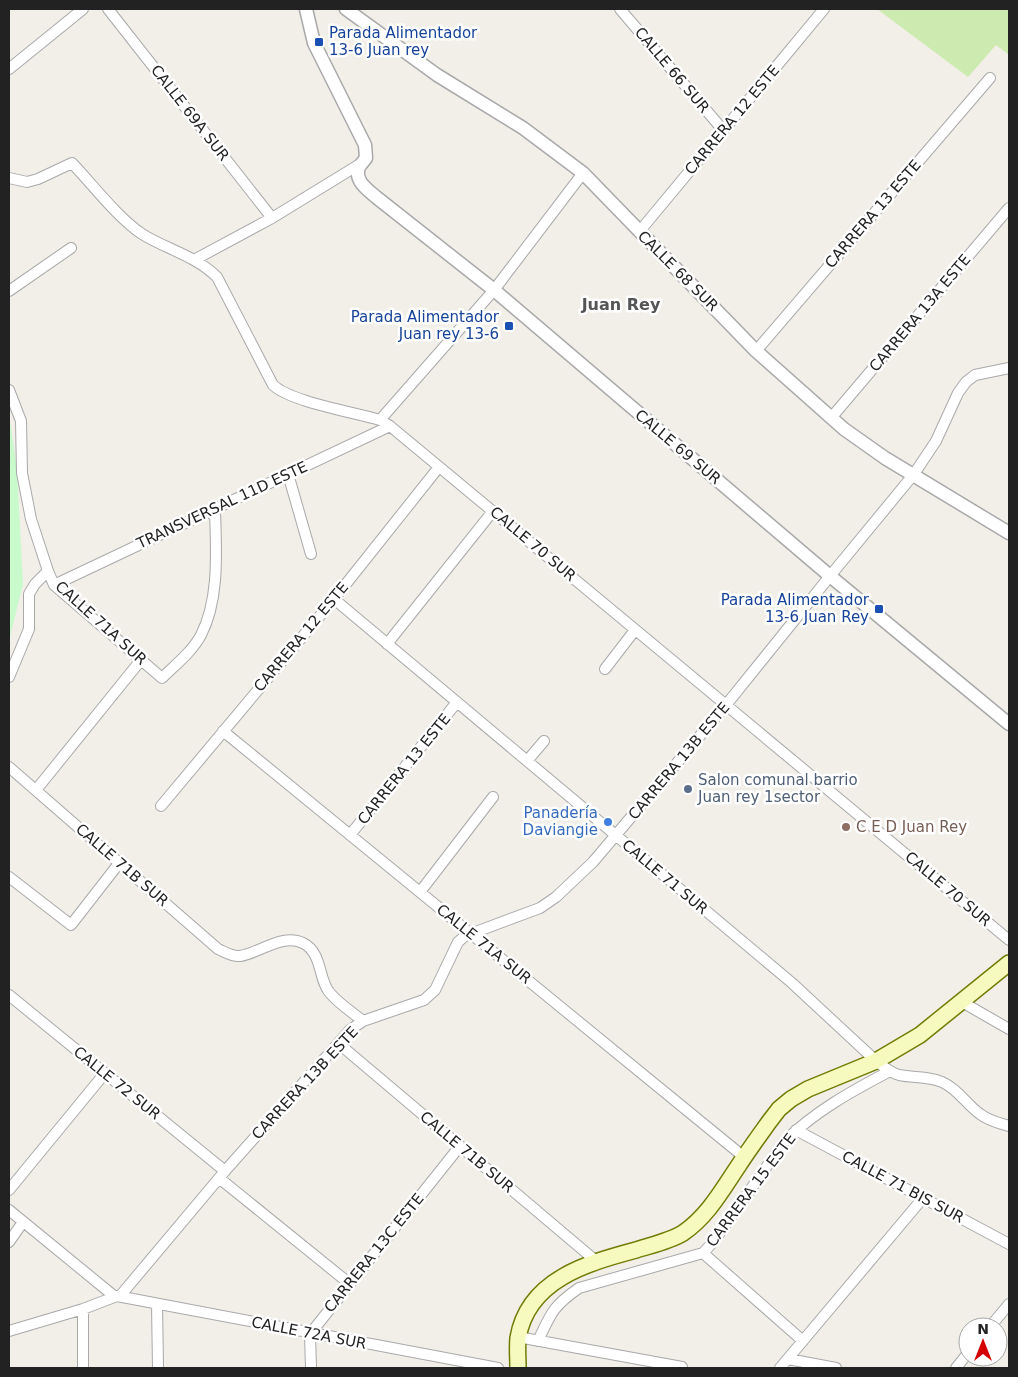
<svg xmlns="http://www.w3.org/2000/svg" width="1018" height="1377" viewBox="0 0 1018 1377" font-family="'DejaVu Sans',sans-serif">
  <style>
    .grass { fill: #cdebb0 }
    .park { fill: #c8facc }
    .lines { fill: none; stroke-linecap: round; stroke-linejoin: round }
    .minor-casing { stroke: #a9a9a9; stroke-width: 12 }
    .tertiary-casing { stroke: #a9a9a9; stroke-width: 15 }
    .secondary-casing { stroke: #707d05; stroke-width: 18 }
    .minor { stroke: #fff; stroke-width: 10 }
    .tertiary { stroke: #fff; stroke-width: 12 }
    .secondary { stroke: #f7fabf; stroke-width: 15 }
    .transit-dot { fill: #1a4fb4; stroke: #fff; stroke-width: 2 }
    .service-dot { fill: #5c6f8a; stroke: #fff; stroke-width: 2 }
    .shop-dot { fill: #3f7fe0; stroke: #fff; stroke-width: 2 }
    .education-dot { fill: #8d6e63; stroke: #fff; stroke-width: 2 }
    .labels { text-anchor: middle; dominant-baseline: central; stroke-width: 5; stroke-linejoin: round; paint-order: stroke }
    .transit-label { font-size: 15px; fill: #164399; stroke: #fff; text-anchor: end }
    .street-label { font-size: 15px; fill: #222; stroke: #fff }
    .service-label { font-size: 15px; fill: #4e5e75; stroke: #fff; text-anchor: start }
    .shop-label { font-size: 15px; fill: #366cbe; stroke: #fff; text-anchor: end }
    .education-label { font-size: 15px; fill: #785e54; stroke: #fff; text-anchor: start }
    .neighbourhood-label { font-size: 16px; font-weight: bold; fill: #555; stroke: #fff }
  </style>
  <rect width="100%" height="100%" fill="#f2efe9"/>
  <!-- grass -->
  <path class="grass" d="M877 9H1009V55L996 45 968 77Z"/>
  <!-- park -->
  <path class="park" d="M9 414 17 469 23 584 9 641Z"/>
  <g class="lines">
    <!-- minor casing -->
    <g class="minor-casing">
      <path id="minor" d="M108 9 272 218
        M620 9 723 130
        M9 69 83 9
        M9 178 27 182 38 179 72 163C92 184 118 218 142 234 166 249 196 256 217 277L273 385C291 402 354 412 380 420L390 426 1009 940
        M639 232 824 9
        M194 260 272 218 360 164
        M9 291 71 248
        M756 351 990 78
        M9 390 21 421 22 473 31 519 48 571 54 585 162 678C175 665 192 652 201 635 220 598 216 549 215 509
        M831 418 1009 208
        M380 420 494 290 583 173
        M288 474 311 554
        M54 585 390 426
        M334 599 792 983 876 1061C883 1066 891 1073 899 1075 914 1078 928 1076 942 1082 958 1089 966 1104 980 1114 989 1121 999 1123 1009 1126
        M387 644 493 511
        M605 669 635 630
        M9 677 29 629V594L35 584 48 571
        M223 731 744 1157
        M527 761 544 741
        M9 767 218 949C225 952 232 957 240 956 260 953 282 933 303 943 323 953 318 980 330 993 339 1004 352 1012 363 1021
        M36 790 141 660
        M161 806 334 599 439 467
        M350 835 457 702
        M9 877 71 925 120 862
        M420 892 493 797
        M9 995 225 1171
        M962 1002 1009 1029
        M338 1043 596 1261
        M796 1130 1009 1244
        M219 1178 350 1284
        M9 1190 105 1073
        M9 1210 114 1296
        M9 1242 23 1222
        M703 1253 803 1341
        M120 1296 225 1171 350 1030 363 1021 424 1000 435 990 458 942 465 936 540 908 556 897 593 862 726 705 830 576 914 474 936 441 958 393 966 382 975 375 1009 368
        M157 1304 158 1368
        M990 1327 1009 1304
        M9 1331 83 1309 117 1296 498 1368
        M518 1337 682 1367
        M538 1341C551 1313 553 1306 579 1288L703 1253 714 1241 784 1142C815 1111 852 1091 890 1071
        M788 1359 836 1368
        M83 1368V1309
        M311 1368 310 1334 460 1146
        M780 1368 923 1198
        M956 1368 968 1353"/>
    </g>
    <!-- tertiary casing -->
    <g class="tertiary-casing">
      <path id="tertiary" d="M306 9 314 43 365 145 366 158C364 161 361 164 359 167 354 181 367 189 376 197L494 290 830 576 1009 724
        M346 9 437 75 523 128 583 173 756 351 844 429 885 458 1009 533"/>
    </g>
    <!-- secondary casing -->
    <g class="secondary-casing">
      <path id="secondary" d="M518 1368C518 1358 517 1348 518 1338 528 1279 588 1263 636 1250 652 1245 670 1241 683 1233 708 1216 722 1190 739 1165 748 1151 759 1136 769 1122L779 1109 791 1099 808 1089 876 1061 920 1035 1009 963"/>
    </g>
    <!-- minor -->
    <use href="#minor" class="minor"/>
    <!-- tertiary -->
    <use href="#tertiary" class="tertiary"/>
    <!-- secondary -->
    <use href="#secondary" class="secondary"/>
  </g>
  <!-- markers -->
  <g class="transit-dot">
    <rect x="314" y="37" width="10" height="10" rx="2.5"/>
    <rect x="504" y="321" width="10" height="10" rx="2.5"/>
    <rect x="874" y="604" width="10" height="10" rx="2.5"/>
  </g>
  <circle class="service-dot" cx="688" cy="789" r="5"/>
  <circle class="shop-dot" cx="608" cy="822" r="5"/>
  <circle class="education-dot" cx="846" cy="827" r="5"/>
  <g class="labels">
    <!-- transit labels -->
    <g class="transit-label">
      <text x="329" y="33" text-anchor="start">Parada Alimentador<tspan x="329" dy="17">13-6 Juan rey</tspan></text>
      <text x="499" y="317">Parada Alimentador<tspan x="499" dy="17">Juan rey 13-6</tspan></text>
      <text x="869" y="600">Parada Alimentador<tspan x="869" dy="17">13-6 Juan Rey</tspan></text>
    </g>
    <!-- street labels -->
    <g class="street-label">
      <text transform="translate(672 70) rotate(50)">CALLE 66 SUR</text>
      <text transform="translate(190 113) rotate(52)">CALLE 69A SUR</text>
      <text transform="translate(732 120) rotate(-50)">CARRERA 12 ESTE</text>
      <text transform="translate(873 214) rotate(-49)">CARRERA 13 ESTE</text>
      <text transform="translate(678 271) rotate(45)">CALLE 68 SUR</text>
      <text transform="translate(920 313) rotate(-50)">CARRERA 13A ESTE</text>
      <text transform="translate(678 447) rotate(40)">CALLE 69 SUR</text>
      <text transform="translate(222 505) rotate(-25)">TRANSVERSAL 11D ESTE</text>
      <text transform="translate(533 544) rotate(40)">CALLE 70 SUR</text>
      <text transform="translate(101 623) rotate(42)">CALLE 71A SUR</text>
      <text transform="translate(301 637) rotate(-50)">CARRERA 12 ESTE</text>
      <text transform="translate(679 761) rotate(-50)">CARRERA 13B ESTE</text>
      <text transform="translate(404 769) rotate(-51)">CARRERA 13 ESTE</text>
      <text transform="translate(122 865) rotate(41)">CALLE 71B SUR</text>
      <text transform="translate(665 877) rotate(40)">CALLE 71 SUR</text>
      <text transform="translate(948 889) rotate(40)">CALLE 70 SUR</text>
      <text transform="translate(484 944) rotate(39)">CALLE 71A SUR</text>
      <text transform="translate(117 1083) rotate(39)">CALLE 72 SUR</text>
      <text transform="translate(305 1083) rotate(-47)">CARRERA 13B ESTE</text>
      <text transform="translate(467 1152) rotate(40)">CALLE 71B SUR</text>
      <text transform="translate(903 1187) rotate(28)">CALLE 71 BIS SUR</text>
      <text transform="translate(751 1190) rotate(-53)">CARRERA 15 ESTE</text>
      <text transform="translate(374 1253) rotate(-51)">CARRERA 13C ESTE</text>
      <text transform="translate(309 1333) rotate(11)">CALLE 72A SUR</text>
    </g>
    <!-- service labels -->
    <g class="service-label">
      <text x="698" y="780">Salon comunal barrio<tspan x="698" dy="17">Juan rey 1sector</tspan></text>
    </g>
    <!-- shop labels -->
    <g class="shop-label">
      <text x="598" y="813">Panadería<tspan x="598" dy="17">Daviangie</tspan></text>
    </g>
    <!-- education labels -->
    <g class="education-label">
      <text x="856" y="827">C E D Juan Rey</text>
    </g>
    <!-- neighbourhood labels -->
    <g class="neighbourhood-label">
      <text x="621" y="304">Juan Rey</text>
    </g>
  </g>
  <!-- border -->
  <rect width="1018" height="1377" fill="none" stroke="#222222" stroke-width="20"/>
  <!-- north arrow -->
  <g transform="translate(983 1342)"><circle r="24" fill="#ffffff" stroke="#a7a7a7"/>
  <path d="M0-4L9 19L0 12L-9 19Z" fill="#d40000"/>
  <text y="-8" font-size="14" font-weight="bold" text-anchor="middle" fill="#222222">N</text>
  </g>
</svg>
